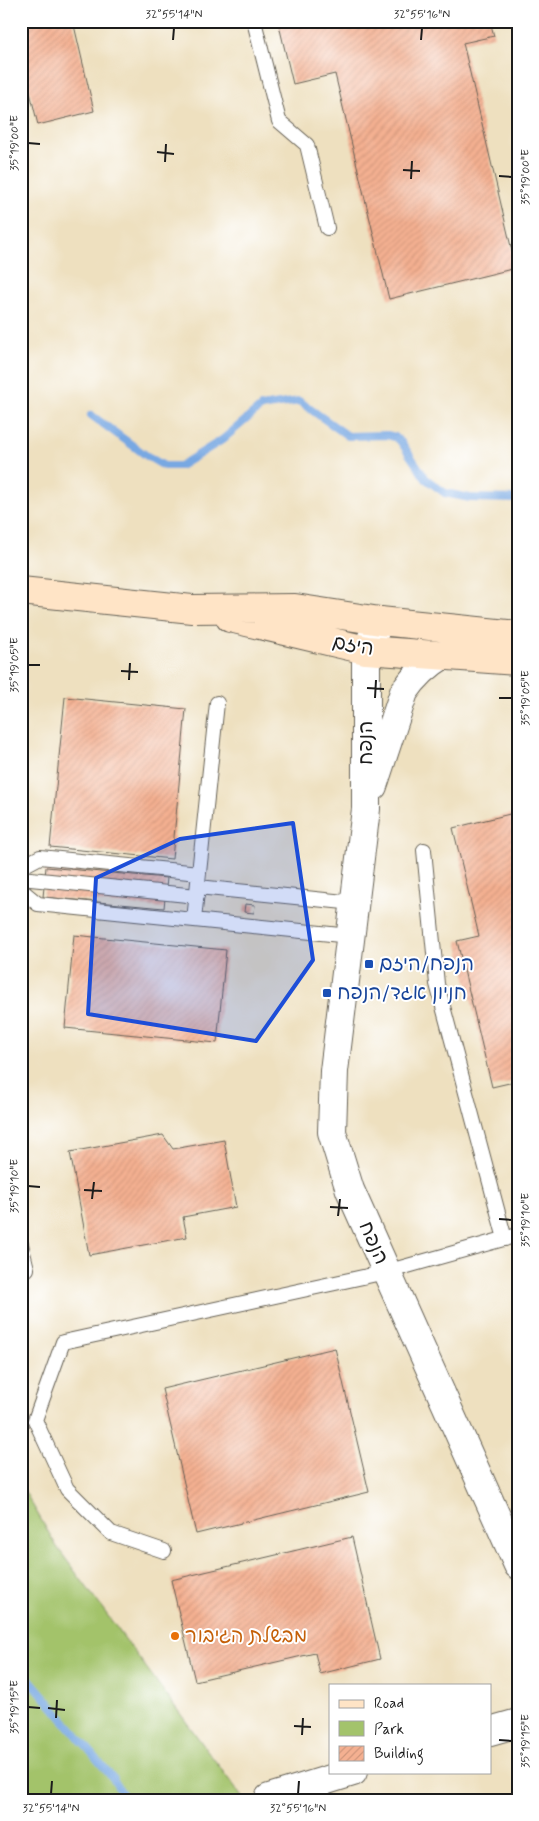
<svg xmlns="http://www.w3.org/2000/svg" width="539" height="1821" viewBox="0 0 539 1821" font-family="Mynerve,'Playpen Sans Hebrew',sans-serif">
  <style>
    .green { fill: #a3c36b; stroke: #607044 }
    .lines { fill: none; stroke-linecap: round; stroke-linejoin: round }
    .stream { stroke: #78a8e2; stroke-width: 8 }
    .building { fill: url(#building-hatch) }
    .lane-casing { stroke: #666155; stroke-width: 16 }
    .street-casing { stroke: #666155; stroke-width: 30 }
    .secondary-casing { stroke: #666155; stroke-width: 30 }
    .lane { stroke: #fff; stroke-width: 14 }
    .street { stroke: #fff; stroke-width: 28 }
    .secondary { stroke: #ffe4c6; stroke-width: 28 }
    .marked { fill: #1d4ed8; fill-opacity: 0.2; stroke: #1d4ed8; stroke-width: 4; stroke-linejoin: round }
    .ticks { fill: none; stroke: #1c1c1c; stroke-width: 2 }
    .transit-dot { fill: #1a4fb4; stroke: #fff; stroke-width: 2 }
    .food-dot { fill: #e8710a; stroke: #fff; stroke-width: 2 }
    .labels { text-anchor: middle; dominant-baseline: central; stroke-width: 4; stroke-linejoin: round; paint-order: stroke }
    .street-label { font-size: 20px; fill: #1c1c1c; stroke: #fff }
    .transit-label { font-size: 20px; fill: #164399; stroke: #fff; text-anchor: start }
    .food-label { font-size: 20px; fill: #c56008; stroke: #fff; text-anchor: start }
    .neatline { fill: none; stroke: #1c1c1c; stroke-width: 2 }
    .ticks-label { font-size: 12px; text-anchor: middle; fill: #1c1c1c }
  </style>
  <defs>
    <pattern id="building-hatch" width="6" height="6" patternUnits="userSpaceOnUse" patternTransform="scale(1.25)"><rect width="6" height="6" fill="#f4b091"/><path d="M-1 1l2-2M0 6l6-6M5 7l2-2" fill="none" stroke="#d1977c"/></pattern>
  </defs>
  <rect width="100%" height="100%" fill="#fff"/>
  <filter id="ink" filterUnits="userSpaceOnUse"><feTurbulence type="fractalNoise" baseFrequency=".02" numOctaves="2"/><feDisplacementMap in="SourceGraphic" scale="10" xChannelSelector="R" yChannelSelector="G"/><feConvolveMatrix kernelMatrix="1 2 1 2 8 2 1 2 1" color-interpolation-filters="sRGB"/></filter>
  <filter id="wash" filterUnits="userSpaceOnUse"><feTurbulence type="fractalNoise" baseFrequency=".0096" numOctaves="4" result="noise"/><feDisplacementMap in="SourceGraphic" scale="20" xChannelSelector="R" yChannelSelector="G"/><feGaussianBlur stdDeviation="1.12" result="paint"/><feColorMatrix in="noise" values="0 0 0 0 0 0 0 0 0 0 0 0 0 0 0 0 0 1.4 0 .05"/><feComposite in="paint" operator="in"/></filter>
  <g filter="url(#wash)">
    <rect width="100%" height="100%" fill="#eee0bf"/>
    <!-- green -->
    <path class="green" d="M21 1485 57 1547 244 1800H21Z"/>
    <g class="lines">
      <!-- stream -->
      <path class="stream" d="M91 415 147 456 164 466H180L222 440 261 407 299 401 348 436 387 435 395 437 401 442 426 479 445 493 470 498 518 499
        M21 1669 112 1777 126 1800"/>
    </g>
    <g id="blocks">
      <!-- building -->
      <path class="building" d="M21 21H73L94 111 38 125 21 55Z
        M278 21H490L494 36 463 43 516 268 389 299 335 74 293 84Z
        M512 21H518V43H517Z
        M65 697 186 709 172 859 50 847Z
        M518 812V1081L492 1087 457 941 479 936 453 828Z
        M46 867 167 878 164 908 43 897Z
        M245 904 255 905 254 913 244 912Z
        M74 935 226 950 217 1043 65 1028Z
        M163 1135 173 1149 224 1140 236 1207 183 1217 187 1237 89 1255 70 1152Z
        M335 1348 369 1492 196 1534 162 1389Z
        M352 1537 380 1659 320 1674 315 1653 195 1681 171 1580Z"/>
    </g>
  </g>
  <g filter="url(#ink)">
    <use href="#blocks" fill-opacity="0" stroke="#666155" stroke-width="1"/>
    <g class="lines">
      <!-- lane casing -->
      <g class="lane-casing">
        <path id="lane" d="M254 21 279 121 307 145 327 228
          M424 850 437 984 505 1239
          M21 867 40 857 199 873
          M21 878 197 896
          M198 887 354 903
          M21 890 38 904 350 936
          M194 920 217 703
          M21 1244 27 1269
          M164 1551 111 1533 67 1489 35 1420 63 1342 386 1272 518 1235"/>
      </g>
      <!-- street casing -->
      <g class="street-casing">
        <path id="street" d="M380 621 366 650V809L334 1071 332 1132 350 1190 518 1565
          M373 786 404 692C415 676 426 665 443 655
          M490 1731 518 1723
          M269 1798 353 1772"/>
      </g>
      <!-- secondary casing -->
      <g class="secondary-casing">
        <path id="secondary" d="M21 591 192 609 295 608 380 621 518 635
          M230 618 366 650 518 661"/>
      </g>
      <!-- lane -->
      <use href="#lane" class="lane"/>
      <!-- street -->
      <use href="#street" class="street"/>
      <!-- secondary -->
      <use href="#secondary" class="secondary"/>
    </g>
  </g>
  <!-- marked area -->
  <path class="marked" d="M293 823 313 960 256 1041 88 1014 96 878 180 839Z"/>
  <!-- ticks -->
  <path class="ticks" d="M173 40 174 28M421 40 422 28M28 143 40 144M157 152 174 154M165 162 166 144M403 170 420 171M499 176 512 177M411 179 412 161M28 665H40M121 671 138 672M129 680 130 663M367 688 384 689M375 698 376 680M499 698H512M28 1186 40 1187M84 1190 102 1191M92 1199 94 1182M330 1207 348 1208M338 1216 340 1199M499 1219 512 1220M28 1707 40 1708M48 1708 65 1710M56 1718 57 1700M294 1726 311 1727M302 1735 303 1718M499 1740 512 1741M51 1794 52 1781M298 1794 299 1781"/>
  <!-- markers -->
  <g class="transit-dot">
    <rect x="364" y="959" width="10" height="10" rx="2.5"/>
    <rect x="322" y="988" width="10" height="10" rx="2.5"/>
  </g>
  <circle class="food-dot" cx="175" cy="1636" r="5"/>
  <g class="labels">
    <!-- street labels -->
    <g class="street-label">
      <text transform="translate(353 646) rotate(10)">היזם</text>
      <text transform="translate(366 743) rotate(-90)">הנפח</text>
      <text transform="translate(373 1243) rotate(66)">הנפח</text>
    </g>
    <!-- transit labels -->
    <g class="transit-label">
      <text x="379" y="964">הנפח/היזם</text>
      <text x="337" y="993">חניון אגד/הנפח</text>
    </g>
    <!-- food labels -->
    <g class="food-label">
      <text x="185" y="1636">מבשלת הגיבור</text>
    </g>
  </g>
  <!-- margin -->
  <rect width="539" height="1821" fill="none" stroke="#fff" stroke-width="55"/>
  <!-- legend -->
  <rect x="329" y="1684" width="162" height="90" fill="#ffffff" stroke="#a4a4a4"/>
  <rect x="339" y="1700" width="25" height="8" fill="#ffe4c6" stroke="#a4a4a4"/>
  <text x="374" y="1708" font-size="15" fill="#1c1c1c">Road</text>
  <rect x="339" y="1721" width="25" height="15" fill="#a3c36b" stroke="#a4a4a4"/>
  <text x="374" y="1734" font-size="15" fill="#1c1c1c">Park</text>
  <rect x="339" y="1746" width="25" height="15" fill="url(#building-hatch)" stroke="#a4a4a4"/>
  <text x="374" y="1758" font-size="15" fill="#1c1c1c">Building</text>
  <rect x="28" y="28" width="484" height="1766" class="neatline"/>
  <g class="ticks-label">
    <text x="174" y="18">32°55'14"N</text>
    <text x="422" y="18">32°55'16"N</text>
    <text transform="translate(14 143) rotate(-90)" y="4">35°19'00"E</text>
    <text transform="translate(525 177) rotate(-90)" y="4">35°19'00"E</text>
    <text transform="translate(14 665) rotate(-90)" y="4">35°19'05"E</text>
    <text transform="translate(525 698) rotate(-90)" y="4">35°19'05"E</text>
    <text transform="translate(14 1186) rotate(-90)" y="4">35°19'10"E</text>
    <text transform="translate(525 1220) rotate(-90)" y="4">35°19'10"E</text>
    <text transform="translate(14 1707) rotate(-90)" y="4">35°19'15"E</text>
    <text transform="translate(525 1741) rotate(-90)" y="4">35°19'15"E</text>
    <text x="51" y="1812">32°55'14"N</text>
    <text x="298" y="1812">32°55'16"N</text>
  </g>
</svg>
